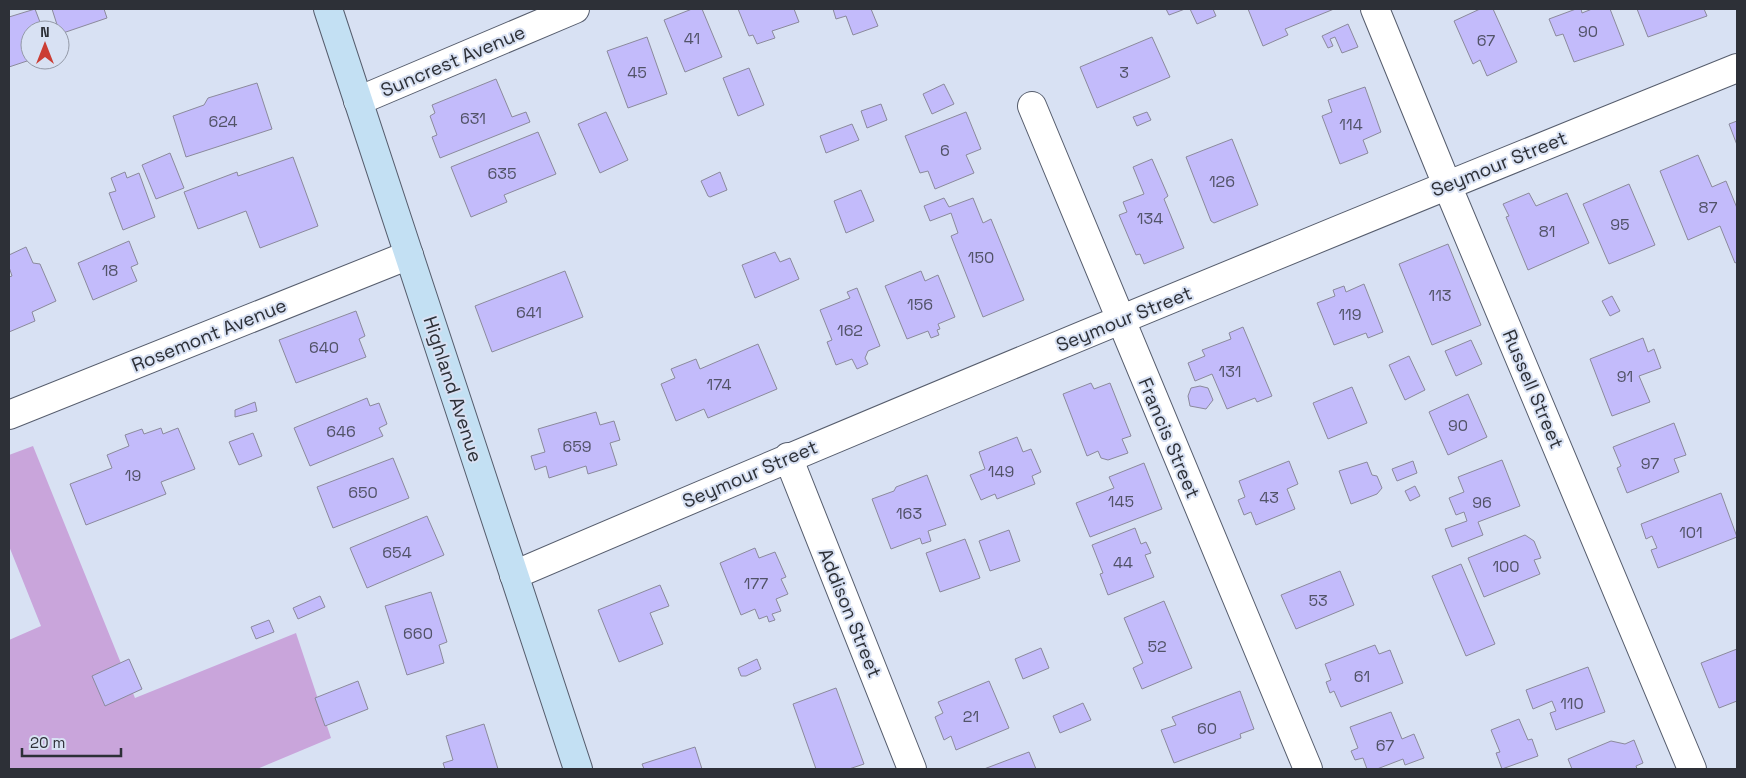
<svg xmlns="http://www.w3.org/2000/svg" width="1746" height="778" viewBox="0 0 1746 778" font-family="'Space Grotesk',sans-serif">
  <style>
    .green { fill: #c9a5db }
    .building { fill: #c3bbfb; stroke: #8b8a9c }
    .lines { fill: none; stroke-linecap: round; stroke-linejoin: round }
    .street-casing { stroke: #565d6d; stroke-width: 30 }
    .secondary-casing { stroke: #565d6d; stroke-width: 30 }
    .street { stroke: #fff; stroke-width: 28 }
    .secondary { stroke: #c3e0f3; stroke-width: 28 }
    .labels { text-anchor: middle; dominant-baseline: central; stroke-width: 4; stroke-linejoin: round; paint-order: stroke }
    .number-label { font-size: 16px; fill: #525368 }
    .street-label { font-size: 19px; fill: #2d3037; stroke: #d8e1f3 }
  </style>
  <rect width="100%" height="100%" fill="#d8e1f3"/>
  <!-- green -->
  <path class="green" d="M33 446 135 698 296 633 331 738 257 769H9V640L41 626 9 546V455Z"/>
  <!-- building -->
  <path class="building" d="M35 9 43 30H30V60L9 67V17Z
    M52 9H104L107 18 60 34Z
    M692 9H702L722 57 685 72 664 20Z
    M738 9H794L799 22 772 31 775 38 757 44 753 35 749 36Z
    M833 9H871L878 26 853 35 846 16 836 19Z
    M1166 9H1185L1169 15Z
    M1190 9H1213L1216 16 1197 24Z
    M1248 9H1334L1285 29 1288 35 1263 46Z
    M1480 9H1493L1517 62 1487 76 1480 60 1473 64 1454 21Z
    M1576 9H1581L1582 13 1592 9H1610L1624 45 1574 62 1563 34 1556 36 1549 19Z
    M1637 9H1704L1707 16 1648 37Z
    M1348 24 1358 47 1342 53 1335 37 1330 39 1333 46 1328 48 1322 36Z
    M647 37 667 94 628 108 607 51Z
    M1152 37 1170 77 1097 108 1080 67Z
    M749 68 764 105 738 116 723 78Z
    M496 79 512 117 526 112 530 122 440 158 432 137 437 135 430 116 435 113 432 105Z
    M257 83 272 129 186 157 173 116 204 105 208 98Z
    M944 84 954 104 932 114 923 94Z
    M1365 87 1381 132 1363 140 1368 153 1340 164 1322 116 1332 112 1328 100Z
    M881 104 887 120 867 128 861 111Z
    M606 112 628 160 600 173 578 124Z
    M966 112 981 149 966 155 974 173 935 189 928 171 920 173 905 136Z
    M1147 112 1151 120 1137 126 1133 117Z
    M1737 121V145L1729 124Z
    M852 124 859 140 826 153 820 136Z
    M538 132 556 174 504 195 507 202 471 217 451 167Z
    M1232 139 1258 205 1214 223 1211 221 1186 157Z
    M170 153 184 188 156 199 142 165Z
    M1698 155 1712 187 1726 181 1737 208V262L1735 263 1720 226 1688 240 1660 171Z
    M293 157 318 226 260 248 246 211 198 229 184 192 237 172 238 176Z
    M1152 159 1168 196 1164 199 1184 248 1144 264 1140 254 1136 255 1119 215 1127 212 1123 202 1144 194 1133 167Z
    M125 172 127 178 139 173 155 217 123 230 109 193 116 191 111 178Z
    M720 172 727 190 710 197 708 196 701 181Z
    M1629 184 1655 245 1609 264 1583 204Z
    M861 190 874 221 846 233 834 201Z
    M1529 193 1536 206 1567 193 1589 243 1528 270 1506 217 1509 216 1503 204Z
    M944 198 949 207 973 198 983 223 991 219 1024 300 983 317 951 236 958 233 951 213 930 221 924 206Z
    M129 241 138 264 131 267 137 281 93 300 78 263Z
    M1448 244 1481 325 1432 345 1399 264Z
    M26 247 33 263 40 264 56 301 32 312 35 321 9 332V277L12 276 9 267V255Z
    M775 252 780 262 790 258 799 279 755 298 742 265Z
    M565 271 583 317 492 352 475 306Z
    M921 271 925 281 938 275 955 317 938 324 940 329 937 330 939 335 931 338 928 331 907 339 885 286Z
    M1364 284 1383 332 1368 338 1366 333 1334 345 1317 303 1335 296 1333 290 1344 286 1346 292Z
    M857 288 880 346 868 351 865 358 868 364 857 369 852 359 836 365 827 342 832 340 820 310 850 298 847 292Z
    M1612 296 1620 311 1610 316 1602 301Z
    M356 311 365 336 359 339 366 357 296 383 279 340Z
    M1243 327 1272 396 1257 402 1255 398 1227 409 1212 374 1195 381 1188 363 1205 356 1202 350 1231 339 1229 333Z
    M1643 338 1648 352 1654 349 1661 368 1639 376 1650 402 1612 416 1590 359Z
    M1471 340 1482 364 1456 376 1445 351Z
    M758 344 777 389 708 418 704 409 676 421 661 384 675 378 671 369 696 359 700 369Z
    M1409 356 1425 390 1405 400 1389 365Z
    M1091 383 1094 389 1110 383 1131 436 1122 439 1128 453 1108 460 1101 458 1098 451 1087 456 1063 394Z
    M1200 386 1208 388 1213 400 1206 409 1190 406 1188 396 1191 388Z
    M1352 387 1367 423 1328 439 1313 403Z
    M1468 394 1487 437 1448 455 1429 412Z
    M367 398 370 406 379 403 387 424 379 428 383 436 310 466 294 428Z
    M255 402 257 411 235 417V410Z
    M596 412 600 425 614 421 620 440 610 443 617 465 588 474 586 466 549 478 546 466 535 470 531 456 545 452 538 429Z
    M1674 423 1686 455 1674 459 1679 472 1627 493 1617 468 1621 466 1613 447Z
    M161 428 163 434 178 428 195 469 161 482 166 494 86 525 70 484 112 468 107 455 129 446 125 435 142 429 144 434Z
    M253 433 262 456 239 465 229 442Z
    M1017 437 1023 452 1031 449 1041 472 1032 476 1035 484 997 499 995 494 981 500 970 475 985 469 979 452Z
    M393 458 409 498 333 528 317 487Z
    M1502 460 1520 506 1478 522 1483 535 1452 547 1445 529 1467 521 1464 512 1456 515 1449 498 1464 492 1458 477Z
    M1289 461 1298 484 1287 489 1295 509 1256 525 1251 512 1244 515 1238 500 1245 497 1239 481Z
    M1413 461 1417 473 1397 481 1392 469Z
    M1367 462 1372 475 1377 476 1382 488 1377 494 1351 504 1339 471Z
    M1144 463 1162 509 1090 537 1076 503 1114 488 1109 477Z
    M927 475 946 525 928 531 931 541 922 544 920 538 891 549 872 499 894 491 896 487Z
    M1415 486 1420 496 1410 501 1405 491Z
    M1721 493 1737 537 1658 568 1651 550 1657 548 1652 536 1646 539 1641 524Z
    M427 516 444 555 367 588 350 548Z
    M1135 528 1141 544 1146 542 1151 553 1145 555 1154 577 1108 595 1100 574 1103 573 1092 545Z
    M1009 530 1020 561 990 571 979 541Z
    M1525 535 1534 541 1541 558 1534 560 1540 574 1484 597 1468 558Z
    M965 539 980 578 940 592 926 553Z
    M755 548 759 558 775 552 786 577 781 579 788 594 776 599 781 611 772 614 775 620 769 622 767 616 759 619 755 609 741 615 720 563Z
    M1461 564 1495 644 1466 656 1432 576Z
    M1340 571 1354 605 1296 629 1281 595Z
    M660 585 669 606 650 613 663 644 619 662 598 610Z
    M431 592 447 642 439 645 444 663 407 675 385 606Z
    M320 596 325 607 298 619 293 608Z
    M1164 601 1192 668 1142 689 1133 668 1143 663 1124 618Z
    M269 620 274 632 256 639 251 627Z
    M1375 645 1379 654 1390 650 1403 683 1341 707 1334 691 1330 693 1326 682 1331 680 1325 664Z
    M1041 648 1049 668 1023 679 1015 659Z
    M1737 649V701L1719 708 1701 663Z
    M129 659 142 689 105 706 92 676Z
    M757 659 761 669 746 676H741L738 668Z
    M1588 667 1605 712 1556 730 1550 713 1556 711 1552 701 1533 709 1526 690Z
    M358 681 368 709 325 726 315 698Z
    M989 681 1009 728 956 750 951 736 944 740 935 717 943 713 938 702Z
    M836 688 864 764 849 769H816L793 704Z
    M1240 691 1254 729 1240 734 1241 738 1174 763 1161 730 1176 725 1172 717Z
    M1083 703 1091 720 1060 733 1053 716Z
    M1391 712 1402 739 1414 734 1424 758 1405 765 1403 759 1377 769H1367L1363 758 1355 760 1351 751 1358 748 1350 727Z
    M1519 719 1528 740 1532 739 1538 756 1502 769 1496 753 1500 752 1491 730Z
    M484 724 498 769H445L443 763 453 760 446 736Z
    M1634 740 1643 763 1636 766 1637 769H1572L1568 759 1611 741 1625 744Z
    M695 747 702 769H644L642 764Z
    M1029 752 1036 769H984Z"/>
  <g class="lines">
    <!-- street casing -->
    <g class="street-casing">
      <path id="street" d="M1375 9 1447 185 1692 769
        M358 101 575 9
        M1032 106 1308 769
        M9 415 409 255
        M788 457 912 769
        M514 575C920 401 1328 233 1737 68"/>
    </g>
    <!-- secondary casing -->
    <g class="secondary-casing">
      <path id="secondary" d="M328 9 578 769"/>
    </g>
    <!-- street -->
    <use href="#street" class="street"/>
    <!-- secondary -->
    <use href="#secondary" class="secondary"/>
  </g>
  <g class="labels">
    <!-- number labels -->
    <g class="number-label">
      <text x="1588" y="31">90</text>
      <text x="692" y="38">41</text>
      <text x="1486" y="40">67</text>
      <text x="637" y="72">45</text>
      <text x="1124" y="72">3</text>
      <text x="473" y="118">631</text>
      <text x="223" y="121">624</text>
      <text x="1351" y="124">114</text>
      <text x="945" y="150">6</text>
      <text x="502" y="173">635</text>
      <text x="1222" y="181">126</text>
      <text x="1708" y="207">87</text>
      <text x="1150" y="218">134</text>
      <text x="1620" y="224">95</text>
      <text x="1547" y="231">81</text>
      <text x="981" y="257">150</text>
      <text x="110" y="270">18</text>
      <text x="1440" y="295">113</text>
      <text x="920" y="304">156</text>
      <text x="529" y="312">641</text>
      <text x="1350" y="314">119</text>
      <text x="850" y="330">162</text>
      <text x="324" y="347">640</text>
      <text x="1230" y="371">131</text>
      <text x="1625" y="376">91</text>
      <text x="719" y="384">174</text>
      <text x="1458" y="425">90</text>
      <text x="341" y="431">646</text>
      <text x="577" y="446">659</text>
      <text x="1650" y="463">97</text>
      <text x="1001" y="471">149</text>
      <text x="133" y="475">19</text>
      <text x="363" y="492">650</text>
      <text x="1269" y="497">43</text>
      <text x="1121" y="501">145</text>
      <text x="1482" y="502">96</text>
      <text x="909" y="513">163</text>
      <text x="1691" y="532">101</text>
      <text x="397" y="552">654</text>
      <text x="1123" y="562">44</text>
      <text x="1506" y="566">100</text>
      <text x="756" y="583">177</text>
      <text x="1318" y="600">53</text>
      <text x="418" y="633">660</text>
      <text x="1157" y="646">52</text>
      <text x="1362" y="676">61</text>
      <text x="1572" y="703">110</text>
      <text x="971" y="716">21</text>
      <text x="1207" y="728">60</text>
      <text x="1385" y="745">67</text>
    </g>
    <!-- street labels -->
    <g class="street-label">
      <text transform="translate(453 61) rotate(-23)">Suncrest Avenue</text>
      <text transform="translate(1499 164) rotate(-22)">Seymour Street</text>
      <text transform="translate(1124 319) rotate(-22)">Seymour Street</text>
      <text transform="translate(209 335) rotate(-22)">Rosemont Avenue</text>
      <text transform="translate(453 389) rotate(72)">Highland Avenue</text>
      <text transform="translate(1533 389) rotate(67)">Russell Street</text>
      <text transform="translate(1169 438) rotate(67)">Francis Street</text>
      <text transform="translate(750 474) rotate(-23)">Seymour Street</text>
      <text transform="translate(850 613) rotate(68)">Addison Street</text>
    </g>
  </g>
  <!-- border -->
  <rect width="1746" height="778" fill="none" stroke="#2d3037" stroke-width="20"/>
  <!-- north arrow -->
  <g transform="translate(45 45)"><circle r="24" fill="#d8e1f3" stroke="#949aa8"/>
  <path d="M0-4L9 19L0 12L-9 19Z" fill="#cb3d34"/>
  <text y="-8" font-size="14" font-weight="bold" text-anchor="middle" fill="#2d3037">N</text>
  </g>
  <!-- scale -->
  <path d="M22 748v8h99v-8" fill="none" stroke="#2d3037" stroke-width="2.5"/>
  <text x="30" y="748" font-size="15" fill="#2d3037" stroke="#d8e1f3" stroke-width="4" paint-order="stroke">20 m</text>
</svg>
